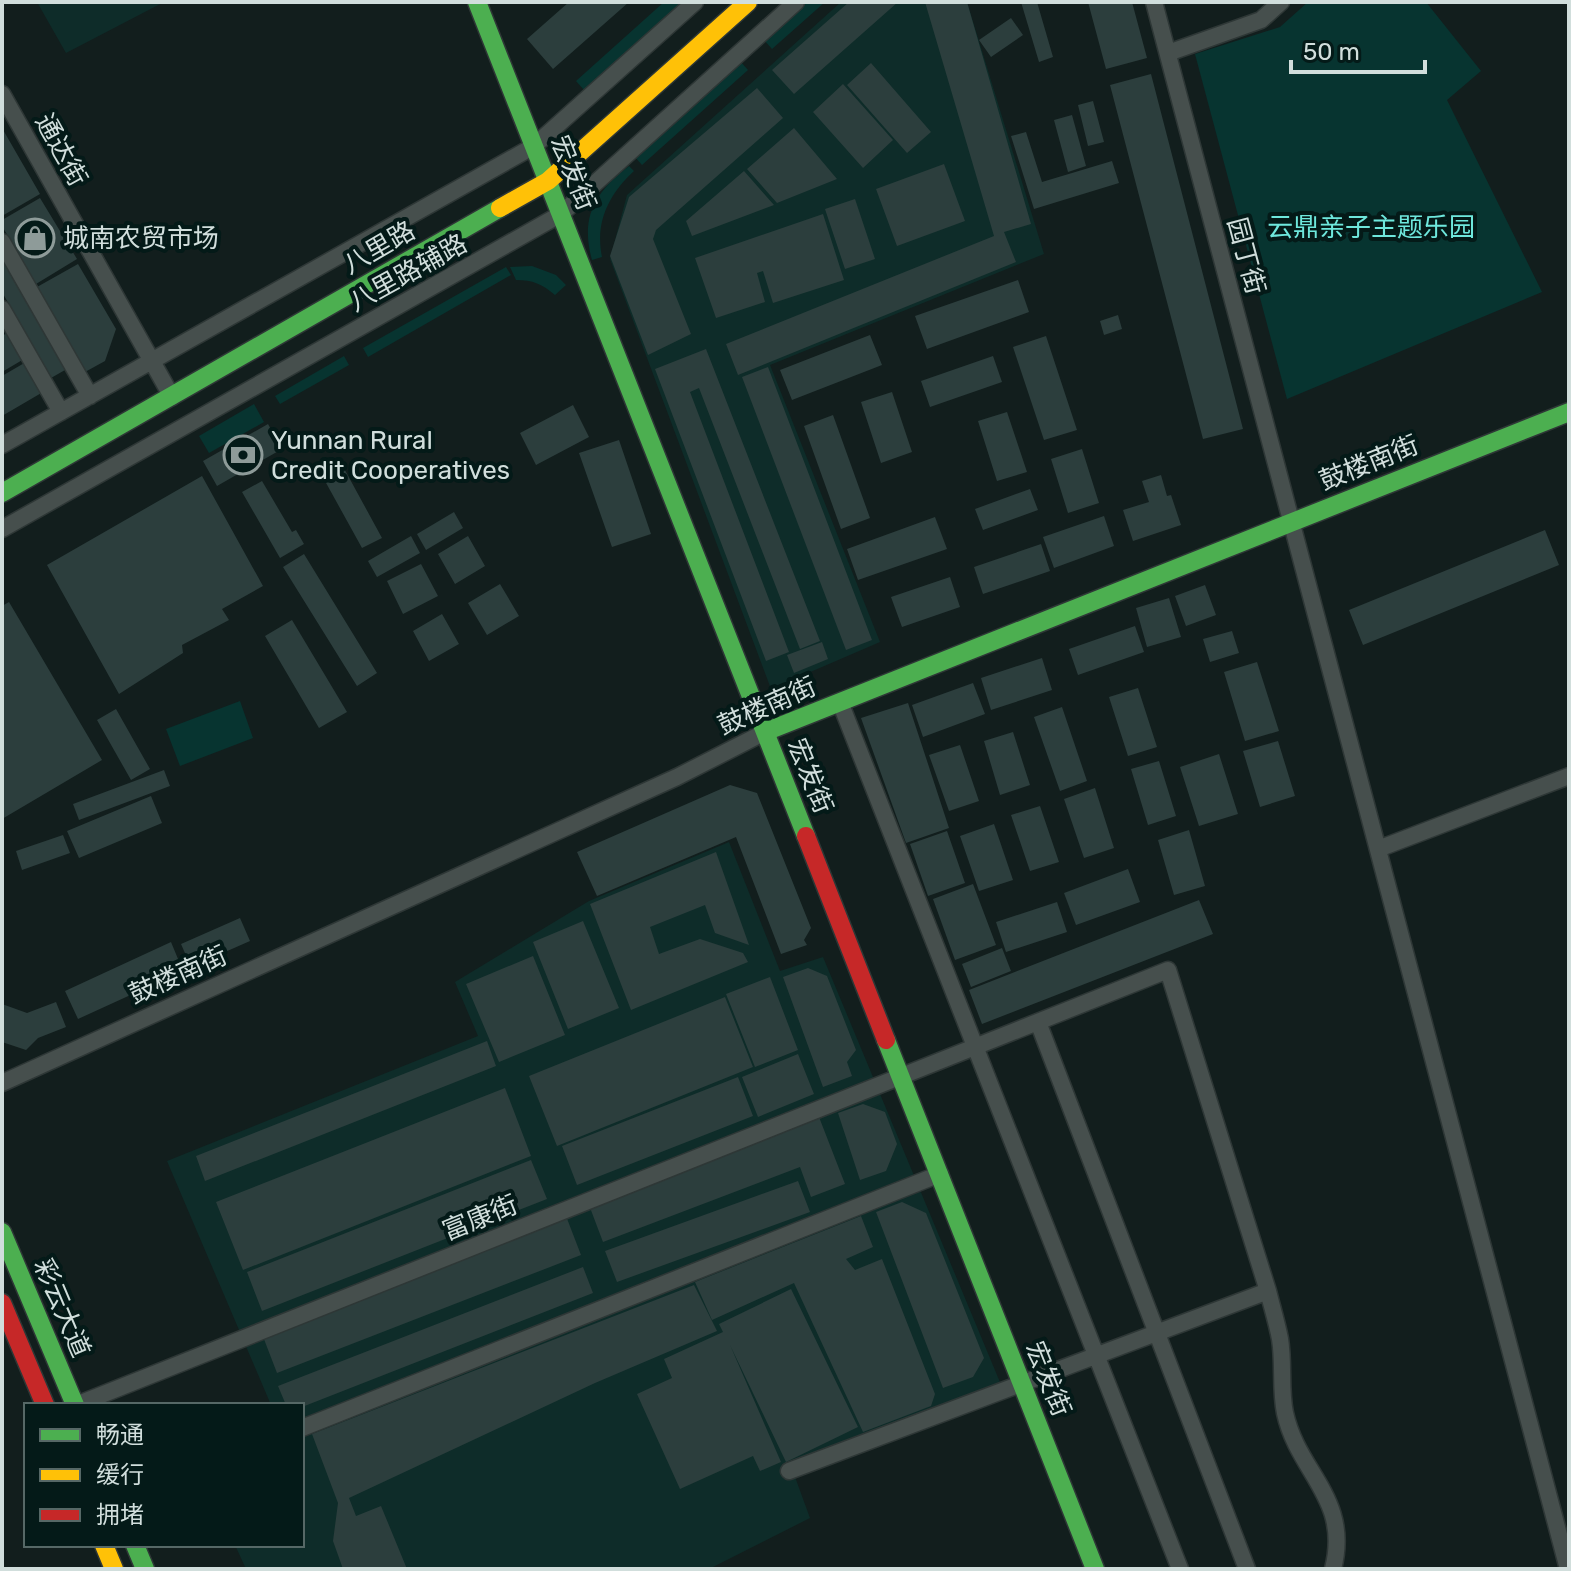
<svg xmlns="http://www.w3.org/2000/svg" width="1571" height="1571" viewBox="0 0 1571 1571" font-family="Rubik,'Noto Sans SC',sans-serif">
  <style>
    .built { fill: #0e2c29 }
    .green { fill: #073430 }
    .building { fill: #2c3e3d }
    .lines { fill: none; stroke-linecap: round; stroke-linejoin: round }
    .street-casing { stroke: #2e3736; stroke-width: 19 }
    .fast-casing { stroke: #2e3736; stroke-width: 21 }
    .slow-casing { stroke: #2e3736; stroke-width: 21 }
    .jam-casing { stroke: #2e3736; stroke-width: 21 }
    .street { stroke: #464f4d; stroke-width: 16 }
    .fast { stroke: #4caf50; stroke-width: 18 }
    .slow { stroke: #ffc107; stroke-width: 18 }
    .jam { stroke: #c62828; stroke-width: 18 }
    .labels { text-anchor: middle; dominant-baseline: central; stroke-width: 8; stroke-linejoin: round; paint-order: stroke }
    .street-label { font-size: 26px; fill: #d1dedc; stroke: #041a18 }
    .park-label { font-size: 26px; fill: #6ee7dc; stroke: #041a18 }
    .poi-label { font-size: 26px; fill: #d1dedc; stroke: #041a18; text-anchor: start }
  </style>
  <rect width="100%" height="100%" fill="#121e1d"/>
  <!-- built -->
  <path class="built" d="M37 2H164L66 53Z
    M841 2H967L1044 254 770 365 880 642 771 689 610 259 627 195Z
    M729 842 780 971 823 957 1002 1387 791 1466 810 1518 709 1569H246L235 1545H302V1405H271L167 1161 478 1036 455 982 589 901Z"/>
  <!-- green -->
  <path class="green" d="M664 2H682L584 90 576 81Z
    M807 2H825L772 49 764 40Z
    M1308 2H1426L1481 71 1447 100 1542 292 1287 399 1195 54 1280 27Z
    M740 61 748 70 642 165 634 156Z
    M629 166 634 171C608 195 595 223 602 257L592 260C580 217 595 192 629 166Z
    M532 266 556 275 566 285 555 295C542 284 533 280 516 280L510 267Z
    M506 267 511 275 368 357 363 348Z
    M344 356 349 365 280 404 275 396Z
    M254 404 264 422 209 453 199 436Z
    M240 701 253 738 180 766 166 729Z"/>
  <!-- building -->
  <path class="building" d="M569 2H629L553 69 527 39Z
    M849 2H898L794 94 772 70Z
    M925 2H967L1031 224 1004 232 1016 262 738 375 726 344 994 236Z
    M1021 2H1037L1053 57 1039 62Z
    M1088 2H1132L1147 58 1106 69Z
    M1011 18 1023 35 991 57 979 40Z
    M871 63 931 132 907 153 847 85Z
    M1151 74 1243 429 1203 439 1110 85Z
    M843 84 893 140 863 168 813 112Z
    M757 88 783 118 656 230 653 239 691 334 648 355 610 256 629 197Z
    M1093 101 1104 142 1088 146 1078 105Z
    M1072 115 1086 166 1068 172 1054 120Z
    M2 128 40 194 2 216Z
    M794 128 837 179 777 203 747 169Z
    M1026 132 1042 182 1112 161 1119 183 1034 209 1011 136Z
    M944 164 965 221 897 246 876 189Z
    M744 171 774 205 692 236 686 221Z
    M40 198 77 259 36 284 2 226V220Z
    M855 199 875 259 845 269 825 209Z
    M823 214 844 280 773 303 763 271 757 273 765 302 716 318 695 258Z
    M2 244 72 366 51 378 2 292Z
    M78 264 116 329 105 361 85 372 37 287Z
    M1018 280 1029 312 927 349 915 316Z
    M1118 315 1122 329 1104 335 1100 321Z
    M9 332 24 359 2 372V336Z
    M870 335 882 365 792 400 780 370Z
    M1046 336 1077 430 1044 440 1013 347Z
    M706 349 820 641 800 649 699 388 690 392 789 652 766 661 655 369Z
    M993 356 1002 382 930 407 921 381Z
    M26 362 43 392 2 416V376Z
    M768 367 872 640 846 650 742 377Z
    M892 392 912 452 881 463 861 402Z
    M573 405 589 437 536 465 520 433Z
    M1007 412 1027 472 997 481 978 421Z
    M833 415 870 518 841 529 804 426Z
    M268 424 282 449 217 486 203 461Z
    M619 440 651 534 612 547 579 453Z
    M1082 449 1099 503 1068 513 1051 459Z
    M340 461 382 538 362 548 320 472Z
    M1161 475 1167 496 1171 495 1181 525 1133 541 1123 510 1149 502 1142 481Z
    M202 476 263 586 222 609 229 620 182 645 183 653 119 694 47 565Z
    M262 481 292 532 296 530 304 544 280 558 242 492Z
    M1030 489 1038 510 983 530 975 509Z
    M454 512 463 528 426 550 417 534Z
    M1104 516 1114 546 1054 568 1043 537Z
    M935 517 947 549 858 580 847 549Z
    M1545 530 1559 565 1363 645 1349 610Z
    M411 536 420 553 377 577 368 561Z
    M468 536 485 566 455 584 438 554Z
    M1041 544 1050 571 983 594 974 567Z
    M304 554 377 673 357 686 283 567Z
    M421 564 438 596 403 614 387 581Z
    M950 577 960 607 902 627 891 597Z
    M500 584 519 616 487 635 468 603Z
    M1205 585 1216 615 1186 626 1175 596Z
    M1169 598 1181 637 1147 647 1136 608Z
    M9 602 102 760 2 819V606Z
    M442 614 459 644 429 661 413 631Z
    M292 620 347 712 319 728 265 636Z
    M1135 626 1144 652 1078 675 1069 649Z
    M1232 631 1239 653 1210 662 1203 639Z
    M822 642 828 659 794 673 787 655Z
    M1042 658 1052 690 991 710 981 678Z
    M1257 662 1279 731 1245 741 1224 672Z
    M973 683 985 714 923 737 912 705Z
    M1138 688 1157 747 1128 756 1109 697Z
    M908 703 949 828 906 843 861 718Z
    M1062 707 1087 781 1060 791 1034 717Z
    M116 709 150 769 131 780 97 720Z
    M1013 732 1030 785 1000 795 984 741Z
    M1278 741 1295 796 1260 807 1243 751Z
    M960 745 979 801 949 811 929 755Z
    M1219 754 1238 814 1199 826 1180 767Z
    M1159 761 1176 816 1148 825 1131 769Z
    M164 770 170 786 79 820 73 804Z
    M730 785 757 793 811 928 804 940 807 945 781 954 736 837 597 896 577 852Z
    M1095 788 1114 848 1084 858 1064 799Z
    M151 796 162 823 79 858 67 831Z
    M1040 806 1059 862 1030 871 1011 815Z
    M994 824 1013 880 979 891 960 836Z
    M1189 830 1205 886 1174 895 1158 840Z
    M947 831 965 883 928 896 910 844Z
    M63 835 70 853 22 870 16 851Z
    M716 852 749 945 715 933 705 905 650 927 659 954 700 939 743 953 748 962 631 1010 590 904Z
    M1128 869 1140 902 1076 925 1064 893Z
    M973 884 996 945 955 960 933 899Z
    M1199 900 1213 934 982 1024 969 990Z
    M1057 902 1067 932 1006 952 996 922Z
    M240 918 250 941 191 967 181 944Z
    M583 921 619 1008 568 1029 533 942Z
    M171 942 183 971 78 1019 65 991Z
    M1002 948 1011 971 971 987 962 964Z
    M533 956 565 1035 499 1062 466 984Z
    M808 968 827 976 856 1050 847 1062 852 1076 823 1087 783 977Z
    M770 977 798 1050 755 1067 726 994Z
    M725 997 753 1067 557 1146 529 1076Z
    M56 1002 66 1027 38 1038 26 1050 2 1042V1004L27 1013Z
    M487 1041 496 1066 205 1181 196 1156Z
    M798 1054 814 1094 758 1117 742 1077Z
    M738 1077 753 1116 577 1185 562 1146Z
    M505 1088 531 1156 243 1270 216 1202Z
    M863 1104 885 1112 897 1144 886 1171 860 1180 838 1113Z
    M819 1117 845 1184 811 1197 800 1167 603 1242 589 1205Z
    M531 1160 547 1199 262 1311 247 1272Z
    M798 1181 810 1212 617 1282 605 1251Z
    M902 1202 926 1213 984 1358 973 1377 943 1388 876 1212Z
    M566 1216 581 1255 277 1373 262 1334Z
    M861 1216 873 1247 846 1259 855 1270 882 1259 935 1394 931 1406 863 1432 794 1283 712 1320 695 1282Z
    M583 1267 593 1293 302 1407V1405H286L278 1386Z
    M694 1285 717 1331 595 1383 349 1498 356 1516 381 1506 407 1569H343L333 1541 338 1503 312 1434Z
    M791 1289 858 1427 786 1462 730 1345 781 1462 760 1471 753 1456 680 1489 637 1394 672 1378 664 1359 723 1332 719 1324Z"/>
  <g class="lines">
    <!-- street casing -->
    <g class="street-casing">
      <path id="street" d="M1154 2 1568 1569
        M1168 53 1261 20 1281 2
        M2 94 172 397
        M2 242 90 396
        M2 309 61 412
        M2 445 534 146 695 2
        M2 529 561 214 796 2
        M840 702 1180 1569
        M1378 849 1569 776
        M1038 1022 1247 1569
        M2 1083 677 777 765 732
        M76 1405 1168 970 1268 1291C1272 1307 1277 1323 1280 1339 1284 1363 1280 1389 1285 1413 1298 1473 1351 1498 1333 1569
        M302 1428 940 1174
        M789 1471 1268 1291"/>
    </g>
    <!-- fast casing -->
    <g class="fast-casing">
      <path id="fast" d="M477 2 806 836
        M2 493 500 208
        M765 732 1569 412
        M886 1040 1095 1569
        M2 1232 75 1405
        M135 1545 145 1569"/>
    </g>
    <!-- slow casing -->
    <g class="slow-casing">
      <path id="slow" d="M500 208 548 181 748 2
        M104 1545 114 1569"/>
    </g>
    <!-- jam casing -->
    <g class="jam-casing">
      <path id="jam" d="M806 836 886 1040
        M2 1303 45 1405"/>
    </g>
    <!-- street -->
    <use href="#street" class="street"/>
    <!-- fast -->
    <use href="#fast" class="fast"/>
    <!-- slow -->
    <use href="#slow" class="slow"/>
    <!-- jam -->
    <use href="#jam" class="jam"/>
  </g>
  <!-- icons -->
  <defs>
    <g id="shop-ring" transform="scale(2)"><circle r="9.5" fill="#041a18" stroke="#8e9b99" stroke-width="1.5"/><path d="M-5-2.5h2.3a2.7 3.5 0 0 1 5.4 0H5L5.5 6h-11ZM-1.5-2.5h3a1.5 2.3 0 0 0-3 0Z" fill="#8e9b99"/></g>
    <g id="bank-ring" transform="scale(2)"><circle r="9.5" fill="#041a18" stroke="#8e9b99" stroke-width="1.5"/><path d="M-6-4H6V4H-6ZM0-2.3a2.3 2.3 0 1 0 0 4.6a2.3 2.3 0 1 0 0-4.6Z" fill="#8e9b99"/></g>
  </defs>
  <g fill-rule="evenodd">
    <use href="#shop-ring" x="35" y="238"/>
    <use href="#bank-ring" x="243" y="455"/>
  </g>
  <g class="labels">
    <!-- street labels -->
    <g class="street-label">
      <text transform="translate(61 150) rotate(61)">通达街</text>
      <text transform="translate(573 173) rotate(68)">宏发街</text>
      <text transform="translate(379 248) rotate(-30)">八里路</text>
      <text transform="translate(1246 256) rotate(75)">园丁街</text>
      <text transform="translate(408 273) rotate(-29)">八里路辅路</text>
      <text transform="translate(1369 463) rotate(-22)">鼓楼南街</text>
      <text transform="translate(767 706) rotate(-24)">鼓楼南街</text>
      <text transform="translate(810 776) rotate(68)">宏发街</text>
      <text transform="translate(178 975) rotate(-24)">鼓楼南街</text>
      <text transform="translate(480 1218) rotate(-22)">富康街</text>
      <text transform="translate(62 1308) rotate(67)">彩云大道</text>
      <text transform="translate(1048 1379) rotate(68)">宏发街</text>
    </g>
    <!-- park labels -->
    <g class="park-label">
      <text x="1371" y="227">云鼎亲子主题乐园</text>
    </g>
    <!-- poi labels -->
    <g class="poi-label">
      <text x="63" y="238">城南农贸市场</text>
      <text x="271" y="440">Yunnan Rural<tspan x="271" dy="30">Credit Cooperatives</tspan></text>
    </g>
  </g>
  <!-- border -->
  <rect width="1571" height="1571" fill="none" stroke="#d1dedc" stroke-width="8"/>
  <!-- legend -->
  <rect x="24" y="1403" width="280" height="144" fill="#041a18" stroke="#566866" stroke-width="2"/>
  <rect x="40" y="1429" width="40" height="12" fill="#4caf50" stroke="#566866" stroke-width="2"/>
  <text x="96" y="1443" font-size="24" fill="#d1dedc">畅通</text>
  <rect x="40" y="1469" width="40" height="12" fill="#ffc107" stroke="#566866" stroke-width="2"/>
  <text x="96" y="1483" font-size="24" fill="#d1dedc">缓行</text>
  <rect x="40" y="1509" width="40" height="12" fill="#c62828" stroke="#566866" stroke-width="2"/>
  <text x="96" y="1523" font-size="24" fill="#d1dedc">拥堵</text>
  <!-- scale -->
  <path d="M1291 60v12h134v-12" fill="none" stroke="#d1dedc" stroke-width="4"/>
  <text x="1303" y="60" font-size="24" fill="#d1dedc" stroke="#041a18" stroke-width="6" paint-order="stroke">50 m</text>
</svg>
